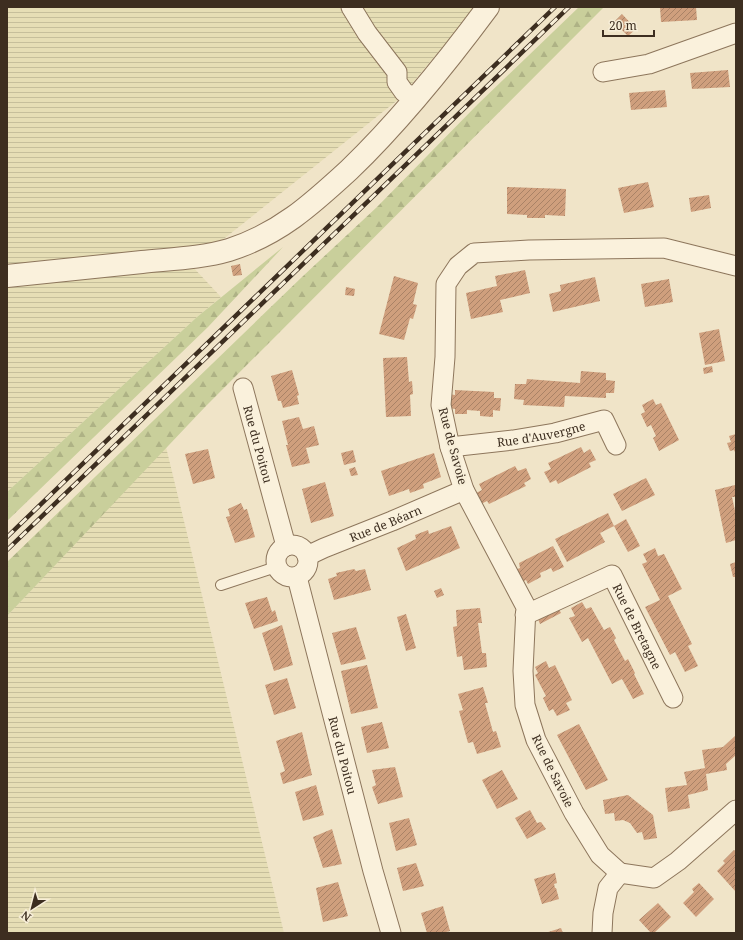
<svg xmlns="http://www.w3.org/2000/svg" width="743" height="940" viewBox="0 0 743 940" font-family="'Noto Serif',serif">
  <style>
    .farmland { fill: url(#farmland-rules) }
    .forest { fill: url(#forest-firs) }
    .building { fill: url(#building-hatch) }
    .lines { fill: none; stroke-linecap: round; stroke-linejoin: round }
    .service-casing { stroke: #8d765c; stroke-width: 12 }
    .minor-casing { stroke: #8d765c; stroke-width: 21 }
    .tertiary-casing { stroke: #8d765c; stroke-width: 24 }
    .service { stroke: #faf1dc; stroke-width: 10 }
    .minor { stroke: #faf1dc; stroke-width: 19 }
    .tertiary { stroke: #faf1dc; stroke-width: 22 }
    .rail-casing { stroke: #3d2e20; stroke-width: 4.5 }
    .rail { stroke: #f7eed8; stroke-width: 3; stroke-dasharray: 9; stroke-linecap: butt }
    .labels { text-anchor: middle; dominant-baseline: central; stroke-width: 4; stroke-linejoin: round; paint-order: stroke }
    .street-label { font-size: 12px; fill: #3d2e20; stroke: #f7eed8 }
  </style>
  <defs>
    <pattern id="farmland-rules" width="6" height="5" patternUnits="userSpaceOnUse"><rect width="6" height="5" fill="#e6deb5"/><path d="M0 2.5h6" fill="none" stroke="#c6bf9b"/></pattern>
    <pattern id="forest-firs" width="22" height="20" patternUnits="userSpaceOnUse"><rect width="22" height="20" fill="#c9cf9b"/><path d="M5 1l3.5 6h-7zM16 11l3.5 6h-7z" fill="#aeb285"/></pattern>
    <pattern id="building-hatch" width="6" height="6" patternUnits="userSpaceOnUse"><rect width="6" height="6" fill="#cf9f7d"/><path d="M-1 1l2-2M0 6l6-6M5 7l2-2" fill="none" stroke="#a98266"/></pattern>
  </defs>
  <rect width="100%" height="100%" fill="#f0e4c8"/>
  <!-- farmland -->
  <path class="farmland" d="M7 7H474L460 26 399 99 191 265 221 297 197 317 7 492Z
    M166 447 284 933H7V616Z"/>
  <!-- forest -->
  <path class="forest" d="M579 7H604L205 407 7 616V562L302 277 377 207 478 104Z
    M283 247 208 327 7 521V492L197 317Z"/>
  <!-- building -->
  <path class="building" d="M660 7H696L697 20 661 22Z
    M622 14 636 29 628 36 614 22Z
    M728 70 730 87 692 89 690 73Z
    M665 90 667 107 631 110 629 93Z
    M648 182 654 207 624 213 618 188Z
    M507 187 566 189 565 216 545 215V218H527V215L507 214Z
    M709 195 711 208 691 212 689 198Z
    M240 264 242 275 233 276 231 266Z
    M525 270 530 293 500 300 503 312 471 319 466 293 497 286 495 276Z
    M394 276 418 283 413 304 417 305 413 319 410 318 404 340 379 334Z
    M595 277 600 301 553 312 549 294 561 291 560 285Z
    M669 279 673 302 645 307 641 284Z
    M346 287 355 289 354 296 345 295Z
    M719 329 725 361 705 365 699 333Z
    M407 357 409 382 412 381 413 394 410 395 411 416 386 417 383 358Z
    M712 366 713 372 704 374 703 368Z
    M292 370 299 395 297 396 299 404 283 408 281 401H278L271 376Z
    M581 371 606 373V380L615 381 614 393H606V398L565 396 564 407 523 405 524 400 514 399 515 384H526L527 379 580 383Z
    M455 390 494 392V398H501L500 411 493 410V417L480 416V411L467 410V414H455V409L448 408 449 394 455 395Z
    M653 399 656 405 661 403 679 440 659 451 653 438 656 436 651 425 647 427 641 414 645 412 642 405Z
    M299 417 303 429 314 426 319 445 306 448 310 463 292 467 286 445H288L282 421Z
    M736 434V454L734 450 730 451 727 443 731 442 729 436Z
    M581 447 584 453 590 449 596 460 589 463 591 467 558 484 556 480 550 483 544 472 551 469 548 463Z
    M208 449 215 478 193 484 185 454Z
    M353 450 356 462 344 465 341 453Z
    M434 453 441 477 423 484 424 488 410 493 409 489 389 496 381 471Z
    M515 466 518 471 526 468 531 479 524 483 526 486 489 504 487 501 481 504 476 493 482 490 479 484Z
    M355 467 358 475 351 476 349 469Z
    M646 478 655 495 622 511 613 494Z
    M325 482 334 516 311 523 302 489Z
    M735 485 736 497H732L736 515V540L726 543 715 490Z
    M241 503 244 510 247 509 255 537 235 543 226 517 230 516 228 509Z
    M608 513 614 526 626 519 640 546 628 552 614 526 600 533 605 542 567 562 555 539Z
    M451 526 460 548 406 571 397 548 416 539 415 535 428 530 429 534Z
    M553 546 564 567 553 572 551 568 540 573 541 577 528 584 526 580 520 583 515 570 520 568 519 563Z
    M655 548 658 556 664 554 682 589 668 596 692 644 688 646 698 666 685 672 675 652 670 655 645 607 660 600 642 564 647 562 643 554Z
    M736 562V577H733L730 564Z
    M354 569 356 571 365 569 371 590 334 600 328 579 337 576 336 573Z
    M441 588 444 595 437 598 434 591Z
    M267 597 272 612 275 610 278 621 254 629 245 603Z
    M555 601 561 613 540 624 535 612Z
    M582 602 586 609 591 607 604 630 610 627 616 638 614 640 625 661 628 659 635 673 634 674 644 694 633 699 622 679 612 684 588 638 582 642 569 618 575 616 571 608Z
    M480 608 482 623H478L482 653H486L487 667 464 670 462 656 457 657 453 627 457 626 456 610Z
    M406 614 416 648 406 651 397 617Z
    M282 625 293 665 274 671 262 633Z
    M356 627 366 659 341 665 332 633Z
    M546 661 549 668 555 665 572 700 566 703 570 710 557 716 553 709 549 711 543 698 546 696 535 675 538 673 535 667Z
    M367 665 378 708 351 714 341 671Z
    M287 678 296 708 274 715 265 685Z
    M483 687 488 703H485L493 732 496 731 501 747 477 754 473 742 468 743 459 711 463 710 458 694Z
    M382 722 389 748 367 753 361 727Z
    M579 724 608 780 586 790 557 735Z
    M302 732 312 775 283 784 280 773 285 771 276 741Z
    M736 735V755L726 764 727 770 706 774 708 790 688 795 690 808 668 812 665 788 687 785 684 772 705 768 702 750 723 747Z
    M395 767 403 797 378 804 372 787 376 785 372 770Z
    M502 770 518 799 497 809 482 780Z
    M316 785 324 815 303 821 295 792Z
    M628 795 653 815 657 838 644 840 642 832 637 833 630 823 623 820 615 821 614 813 605 814 603 800Z
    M530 810 537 823 541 822 546 829 527 839 515 818Z
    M409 818 417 845 396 851 389 823Z
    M332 829 342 864 323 868 313 837Z
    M734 850 736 851V892L717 871 725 863 723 861Z
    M416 863 424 886 403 891 397 868Z
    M555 873 557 883 554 884 555 888H556L559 899 542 904 534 879Z
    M338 882 348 916 323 922 316 888Z
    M699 883 714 899 696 917 683 903 694 892 692 889Z
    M658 903 671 917 654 933H651L639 920Z
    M443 906 450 931 442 933H427L421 913Z
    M561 928 563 933H545Z"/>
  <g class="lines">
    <!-- service casing -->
    <g class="service-casing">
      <path id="service" d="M221 585 276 567"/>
    </g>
    <!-- minor casing -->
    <g class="minor-casing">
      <g id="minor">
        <path d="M351 7 367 33 397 72V82L404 92 416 99"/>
        <path d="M603 72 649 64 736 33"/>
        <path id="s1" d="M243 388 286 546"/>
        <path id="s2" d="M450 447 513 440 555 433 604 420 616 445"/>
        <circle cx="292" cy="561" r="16"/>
        <path id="s3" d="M307 556 324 548 392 521 464 490"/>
        <path id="s4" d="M297 577 373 871 391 933"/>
        <path id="s5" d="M525 615 612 575 673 698"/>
        <path d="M620 873 600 855 574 813 536 740 525 705 523 671 526 607 464 490 450 447 441 405 445 357 446 284 458 266 474 253 529 250 664 248 736 266"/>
        <path d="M620 873 654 878 678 861 736 810"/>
        <path d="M602 933 603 913 608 888 620 873"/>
      </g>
    </g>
    <!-- tertiary casing -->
    <g class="tertiary-casing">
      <path id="tertiary" d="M7 276C52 271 97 267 142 262 171 259 202 258 229 250 279 234 311 205 349 170 401 120 445 65 488 7"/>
    </g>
    <!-- service -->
    <use href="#service" class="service"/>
    <!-- minor -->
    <use href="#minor" class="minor"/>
    <!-- tertiary -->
    <use href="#tertiary" class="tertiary"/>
    <!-- rail casing -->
    <g class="rail-casing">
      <path id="rail" d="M7 537 555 7
        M7 550 569 7"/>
    </g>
    <!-- rail -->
    <use href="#rail" class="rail"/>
  </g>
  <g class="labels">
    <!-- street labels -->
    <g class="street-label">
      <text stroke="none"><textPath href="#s2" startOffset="92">Rue d'Auvergne</textPath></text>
      <text stroke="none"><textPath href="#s1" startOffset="58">Rue du Poitou</textPath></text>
      <text transform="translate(453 446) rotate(75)">Rue de Savoie</text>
      <text stroke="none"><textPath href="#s3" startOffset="85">Rue de Béarn</textPath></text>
      <text stroke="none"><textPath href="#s5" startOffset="153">Rue de Bretagne</textPath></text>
      <text stroke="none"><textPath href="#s4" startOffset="184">Rue du Poitou</textPath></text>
      <text transform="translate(553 771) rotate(64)">Rue de Savoie</text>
    </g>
  </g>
  <!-- border -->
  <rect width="743" height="940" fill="none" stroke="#3d2e20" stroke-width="16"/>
  <!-- north arrow -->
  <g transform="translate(32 908) rotate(216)" stroke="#f7eed8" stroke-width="3" paint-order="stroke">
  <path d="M0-3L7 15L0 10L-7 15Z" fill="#3d2e20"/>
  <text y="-6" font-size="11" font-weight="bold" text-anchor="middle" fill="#3d2e20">N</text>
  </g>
  <!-- scale -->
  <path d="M603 30v6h51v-6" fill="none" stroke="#3d2e20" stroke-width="2"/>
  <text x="609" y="30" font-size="12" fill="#3d2e20" stroke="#f7eed8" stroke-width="3" paint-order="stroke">20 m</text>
</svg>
